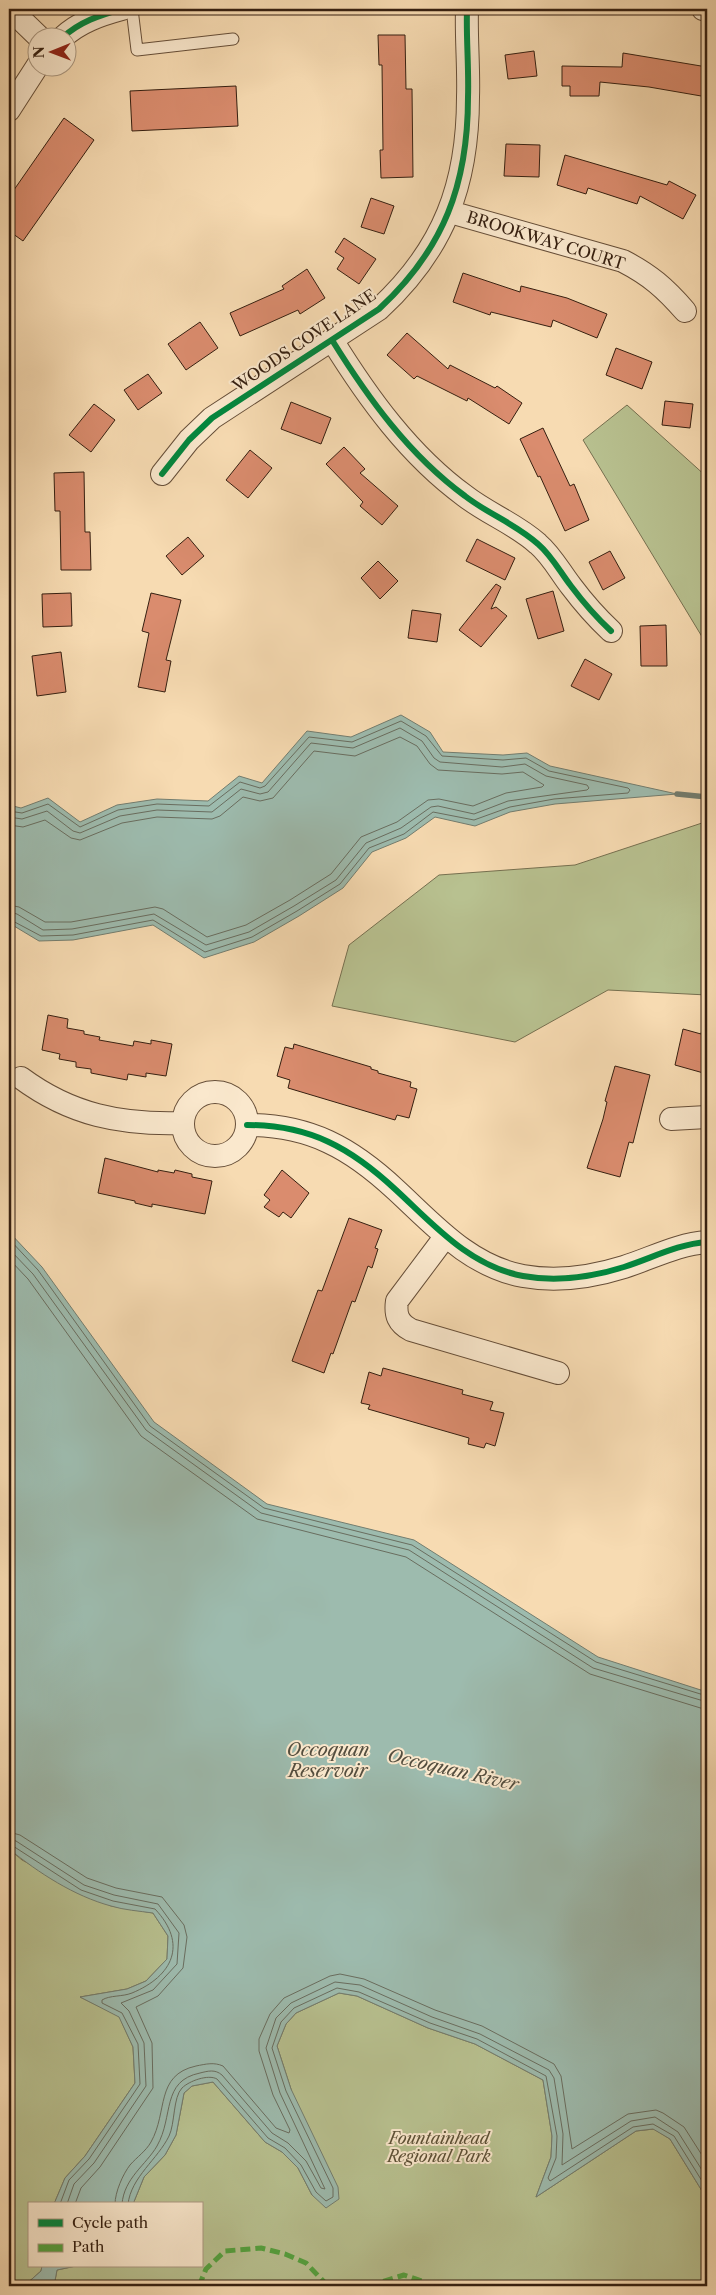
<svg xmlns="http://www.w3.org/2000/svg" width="716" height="2295" viewBox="0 0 716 2295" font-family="'Libre Caslon Text',serif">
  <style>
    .green { fill: #b8c190; stroke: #767050 }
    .water { fill: #9dbbae; stroke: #737d6f }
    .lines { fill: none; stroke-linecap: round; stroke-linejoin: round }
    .shore { stroke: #696d5f; stroke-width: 1 }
    .stream { stroke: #737d6f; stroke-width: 5.5 }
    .building { fill: #da8c6e; stroke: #351f10 }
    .lane-casing { stroke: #664e38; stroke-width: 13 }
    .street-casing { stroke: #664e38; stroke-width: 24 }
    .lane { stroke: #fae8cd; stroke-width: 11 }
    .street { stroke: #fae8cd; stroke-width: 22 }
    .quiet { stroke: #53a23f; stroke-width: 5; stroke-dasharray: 10 5; stroke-linecap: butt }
    .cycleway-casing { stroke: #fae8cd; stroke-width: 9 }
    .cycleway { stroke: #00873e; stroke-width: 6 }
    .labels { text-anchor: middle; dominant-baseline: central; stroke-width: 4; stroke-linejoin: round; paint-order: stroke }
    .street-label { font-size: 16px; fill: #351f10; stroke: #fae8cd }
    .park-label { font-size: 16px; font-style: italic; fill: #5c5036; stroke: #fae8cd }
    .water-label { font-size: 18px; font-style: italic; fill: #544e3f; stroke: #fae8cd }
  </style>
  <rect width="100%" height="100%" fill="#f7dbb2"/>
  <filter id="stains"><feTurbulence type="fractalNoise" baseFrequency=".004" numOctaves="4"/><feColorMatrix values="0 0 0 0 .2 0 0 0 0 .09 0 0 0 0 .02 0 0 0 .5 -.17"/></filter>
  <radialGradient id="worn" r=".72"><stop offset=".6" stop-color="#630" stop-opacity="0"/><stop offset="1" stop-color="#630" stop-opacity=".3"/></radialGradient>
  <!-- green -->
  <path class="green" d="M627 405 707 477V995L608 990 515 1042 332 1006 349 945 439 875 575 865 702 823 704 640 583 440Z
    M9 1849 22 1860 111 1906 153 1913 168 1936 167 1959 146 1981 127 1989 80 1997 119 2016 133 2047 135 2083 85 2156 65 2178 54 2204H29V2266H42L41 2271 24 2286H9Z
    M339 1993 357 1996 428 2028 475 2044 543 2080 552 2136 551 2157 536 2197 636 2131 654 2129 670 2139 707 2199V2286H54L57 2270 76 2266H201V2204H133L144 2177 165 2155 176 2135 184 2093 192 2086 213 2082 265 2142 282 2152 298 2168 312 2195 291 2089 277 2046 286 2024 296 2013Z"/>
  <!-- water -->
  <path class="water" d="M401 715 430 732 443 752 503 755 527 753 550 766 677 794 555 804 510 812 475 826 435 817 406 838 372 852 343 888 299 916 254 942 204 958 153 925 73 940 39 941 9 923V805L21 808 48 798 80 822 117 805 157 799 208 801 239 776 262 783 307 731 351 737Z
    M9 1232 42 1267 154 1422 267 1504 414 1540 598 1657 707 1692V2199L670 2139 653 2129 636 2131 536 2197 551 2157 552 2136 543 2080 475 2044 428 2028 357 1996 339 1993 296 2013 286 2024 277 2046 291 2089 338 2187 339 2199 326 2208 312 2195 298 2168 282 2152 265 2142 213 2082 192 2086 184 2093 176 2135 165 2155 144 2177 133 2204H54L65 2178 85 2156 135 2083 133 2047 119 2017 80 1997 127 1989 146 1981 167 1959 168 1936 153 1913C139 1911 124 1910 111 1906 74 1896 39 1873 9 1849Z
    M42 2266H76L57 2270 54 2286H24L41 2271Z"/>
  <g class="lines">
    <!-- shore -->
    <path class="shore" d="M9 811 22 813 48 804 80 827 118 810 157 804 209 806 240 782 260 788 265 786 309 737 352 742 401 721 426 736 442 756 503 760 526 758 549 771 628 788 630 790 628 793 554 799 510 807 474 820 433 812 404 834 369 848 340 884 297 911 252 937 205 952 153 920 73 935 41 936 9 919
      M9 817 22 819 47 811 73 831 80 833 120 816 157 810 212 812 241 789 260 794 268 792 311 743 353 748 400 728 422 741 434 758 440 762 502 767 525 764 546 776 587 785 589 788 587 790 508 801 474 814 438 806 431 807 401 828 366 843 336 880 294 906 249 932 206 945 154 914 72 929 43 930 17 914 9 912
      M9 825 23 827 45 820 71 838 80 840 122 823 157 817 212 819 220 816 243 797 260 801 273 798 314 751 355 756 400 737 417 746 430 764 438 770 502 774 523 772 544 785 542 787 506 793 473 806 439 799 428 800 397 822 361 837 331 874 290 900 246 925 207 937 163 909 155 907 71 922H45L19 907 9 905
      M9 1239 38 1270 150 1426 264 1508 412 1545 596 1662 707 1696
      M9 1249 33 1274 146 1430 261 1513 409 1550 593 1668 707 1702
      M9 1259 28 1279 141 1436 257 1519 406 1557 590 1674 707 1710
      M9 1832 20 1835 87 1878 116 1888 162 1897 184 1925 187 1937 183 1968 158 1996 136 2007 152 2043 153 2088 100 2167 81 2188 75 2204
      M9 1839 16 1841 84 1885 114 1895 158 1904 179 1933 177 1964 153 1990 121 2003 129 2011 144 2043 146 2086 94 2163 74 2184 67 2204
      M9 1846H13L81 1890 113 1901 155 1909C188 1944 173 1976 132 1993 122 1997 110 1995 102 2000V2003L122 2013 138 2044 140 2084 89 2159 69 2180 60 2204
      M115 2204C115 2192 123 2174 130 2165 137 2157 146 2151 151 2142 168 2112 155 2075 196 2066 206 2064 214 2062 223 2066L276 2128 289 2133 290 2130 273 2095 259 2051V2039L270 2014 284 1998 330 1976 340 1974 364 1979 435 2010 482 2026 554 2064 561 2076 572 2149 628 2114 656 2110 663 2113 684 2127 707 2163
      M122 2204C124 2178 146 2165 157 2146 174 2116 161 2081 200 2073 208 2071 215 2069 222 2075L272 2133 288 2143 306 2161 321 2188 325 2189 280 2093 266 2048 276 2018 291 2003 335 1982 360 1985 432 2017 480 2034 549 2070 554 2078 563 2134 562 2165 631 2121 655 2117 678 2132 707 2178
      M128 2204C131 2177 158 2159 169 2136 175 2124 173 2097 182 2088 189 2081 208 2074 217 2079L268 2138 285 2148 301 2165 316 2192 326 2201 333 2197V2188L286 2091 272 2048 281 2022 294 2008 337 1988 359 1992 430 2023 477 2039 546 2076 557 2136 556 2158 548 2178 550 2181 633 2127 653 2124 674 2136 707 2189"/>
    <!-- stream -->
    <path class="stream" d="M677 794 707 797"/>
  </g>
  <!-- building -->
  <path class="building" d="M378 35H405L406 89H412L413 177 381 178 380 150H383L382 65H379Z
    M534 51 537 76 508 79 505 55Z
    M623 53 707 67V97L649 87 600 82 599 96H570V86H562V66L622 67Z
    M236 86 238 126 132 131 130 91Z
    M64 118 94 140 23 241 9 231V197Z
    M506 144 540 145 539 177 504 176Z
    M565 155 667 185 669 181 696 195 683 219 640 196 637 204 588 188 586 194 557 185Z
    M371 198 394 206 384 234 361 227Z
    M344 238 376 259 359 284 337 269 344 258 335 252Z
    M307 269 325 298 300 314 298 310 240 336 230 313 284 289 282 286Z
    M463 273 520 292 521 286 567 298 607 314 597 338 553 320 551 327 491 312 490 315 453 302Z
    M200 322 218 348 186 370 168 344Z
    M407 333 448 369 450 365 495 388 497 386 522 403 509 424 468 398 467 401 417 376 414 379 387 355Z
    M616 348 652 362 642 389 606 375Z
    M148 374 162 393 138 410 124 390Z
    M665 401 693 404 690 428 662 425Z
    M291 402 331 418 321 444 281 429Z
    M94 404 115 420 91 452 69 435Z
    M543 428 570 486 574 484 589 520 565 531 540 476 538 477 520 439Z
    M344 447 365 469 360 473 398 506 382 525 360 506 363 502 326 464Z
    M250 450 272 468 248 498 226 480Z
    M84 472 85 532H90L91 570H61L60 511H55L54 473Z
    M188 537 204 556 182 575 166 556Z
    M477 539 515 558 505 580 466 561Z
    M610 551 625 578 603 590 589 562Z
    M378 561 398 581 380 599 361 578Z
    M496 584 501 587 491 609 496 607 507 616 481 647 459 630Z
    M553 591 564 631 538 639 526 599Z
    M71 593 72 626 43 627 42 594Z
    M151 593 181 600 166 660 171 661 165 692 138 687 149 633 142 631Z
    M412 610 441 614 437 642 408 638Z
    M666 625 667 666H641L640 626Z
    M61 652 66 692 37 696 32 656Z
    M585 659 612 674 599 700 571 686Z
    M48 1015 68 1019 67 1028 84 1031V1034L100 1037 99 1040 133 1046 134 1041 151 1044V1040L172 1044 166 1076 146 1073V1077L128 1074 127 1080 91 1073V1069L76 1067V1062L59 1059 60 1054 42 1050Z
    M683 1029 701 1034 702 1029 707 1030V1074L675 1065Z
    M294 1044 371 1067V1069L378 1071V1073L411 1082 410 1087 417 1089 409 1118 397 1115 395 1120 288 1088 290 1080 277 1076 285 1047 293 1049Z
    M615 1066 650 1075 633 1143 629 1142 620 1177 587 1168 603 1119 607 1102 605 1101Z
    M105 1158 158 1172V1170L174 1173 175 1170 192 1174V1177L212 1181 205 1214 152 1204V1207L135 1203V1201L98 1193Z
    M282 1170 309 1193 291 1218 283 1212 279 1217 264 1207 270 1200 264 1195Z
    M349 1218 382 1230 375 1248 378 1249 372 1268 368 1266 355 1302 352 1301 333 1354 331 1353 324 1373 292 1361 318 1290 322 1291Z
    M383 1368 463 1390 462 1394 493 1402 490 1410 504 1413 495 1446 486 1443 484 1448 468 1444 469 1438 368 1409 370 1405 361 1403 369 1372 381 1376Z"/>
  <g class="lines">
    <!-- lane casing -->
    <g class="lane-casing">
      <path id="lane" d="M132 9 137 50 233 39"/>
    </g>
    <!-- street casing -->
    <g class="street-casing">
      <path id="street" d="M10 9 40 38
        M703 9 707 10
        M62 38C79 22 100 15 122 9
        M9 110 38 65
        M450 212 623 261C650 275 665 288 685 311
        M332 340C368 398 409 455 465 496 488 514 516 524 538 544 552 556 560 572 571 586 583 602 596 617 611 631
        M162 474 189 440 212 418 379 309C444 249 468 184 468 97 469 68 466 38 467 9
        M21 1078C71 1115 121 1125 183 1123
        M183 1124a32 32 0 1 1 64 0a32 32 0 1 1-64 0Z
        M671 1119 707 1117
        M247 1125C310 1125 351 1148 396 1190 433 1224 469 1266 523 1276 556 1282 592 1277 624 1267 652 1258 678 1244 707 1242
        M445 1237 397 1301C395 1315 398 1323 411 1330L558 1373"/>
    </g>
    <!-- lane -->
    <use href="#lane" class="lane"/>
    <!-- street -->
    <use href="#street" class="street"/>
    <!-- quiet -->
    <path class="quiet" d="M199 2286 206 2269 225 2251 261 2248 285 2254 306 2263 327 2285 331 2286
      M369 2286 404 2275 431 2284 457 2286"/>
    <!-- cycleway casing -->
    <g class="cycleway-casing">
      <path id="cycleway" d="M62 38C79 22 100 15 122 9
        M332 340C368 398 409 455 465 496 488 514 516 524 538 544 552 556 560 572 571 586 583 602 596 617 611 631
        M162 474 189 440 212 418 379 309C444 249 468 184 468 97 469 68 466 38 467 9
        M247 1125C310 1125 351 1148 396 1190 433 1224 469 1266 523 1276 556 1282 592 1277 624 1267 652 1258 678 1244 707 1242"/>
    </g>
    <!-- cycleway -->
    <use href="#cycleway" class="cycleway"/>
  </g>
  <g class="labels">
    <!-- street labels -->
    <g class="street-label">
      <text transform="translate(546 240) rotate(17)">BROOKWAY COURT</text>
      <text transform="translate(304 340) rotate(-34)">WOODS COVE LANE</text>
    </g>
    <!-- park labels -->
    <g class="park-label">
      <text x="439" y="2138">Fountainhead<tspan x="439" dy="18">Regional Park</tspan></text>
    </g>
    <!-- water labels -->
    <g class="water-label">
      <text x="328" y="1750">Occoquan<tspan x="328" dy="21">Reservoir</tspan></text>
      <text transform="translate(453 1770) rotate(13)">Occoquan River</text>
    </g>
  </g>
  <!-- margin -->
  <rect width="716" height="2295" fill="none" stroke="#f7dbb2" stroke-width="30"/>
  <rect x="10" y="10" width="696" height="2275" fill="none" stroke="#351f10" stroke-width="2.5"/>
  <rect x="15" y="15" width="686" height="2265" fill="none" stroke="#351f10"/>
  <!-- legend -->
  <rect x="28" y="2202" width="175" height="65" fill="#fae8cd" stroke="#ab9881"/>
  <rect x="38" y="2219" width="25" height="8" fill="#00873e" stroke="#ab9881"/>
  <text x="72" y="2228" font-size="15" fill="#351f10">Cycle path</text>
  <rect x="38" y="2244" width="25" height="8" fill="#53a23f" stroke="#ab9881"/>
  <text x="72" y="2252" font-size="15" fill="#351f10">Path</text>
  <!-- north arrow -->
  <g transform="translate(52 52) rotate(269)"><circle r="24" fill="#fae8cd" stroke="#ab9881"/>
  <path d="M0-4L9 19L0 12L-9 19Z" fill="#8f2418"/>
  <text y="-8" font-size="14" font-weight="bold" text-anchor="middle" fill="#351f10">N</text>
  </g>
  <rect width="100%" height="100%" filter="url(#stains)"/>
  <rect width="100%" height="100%" fill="url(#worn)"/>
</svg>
